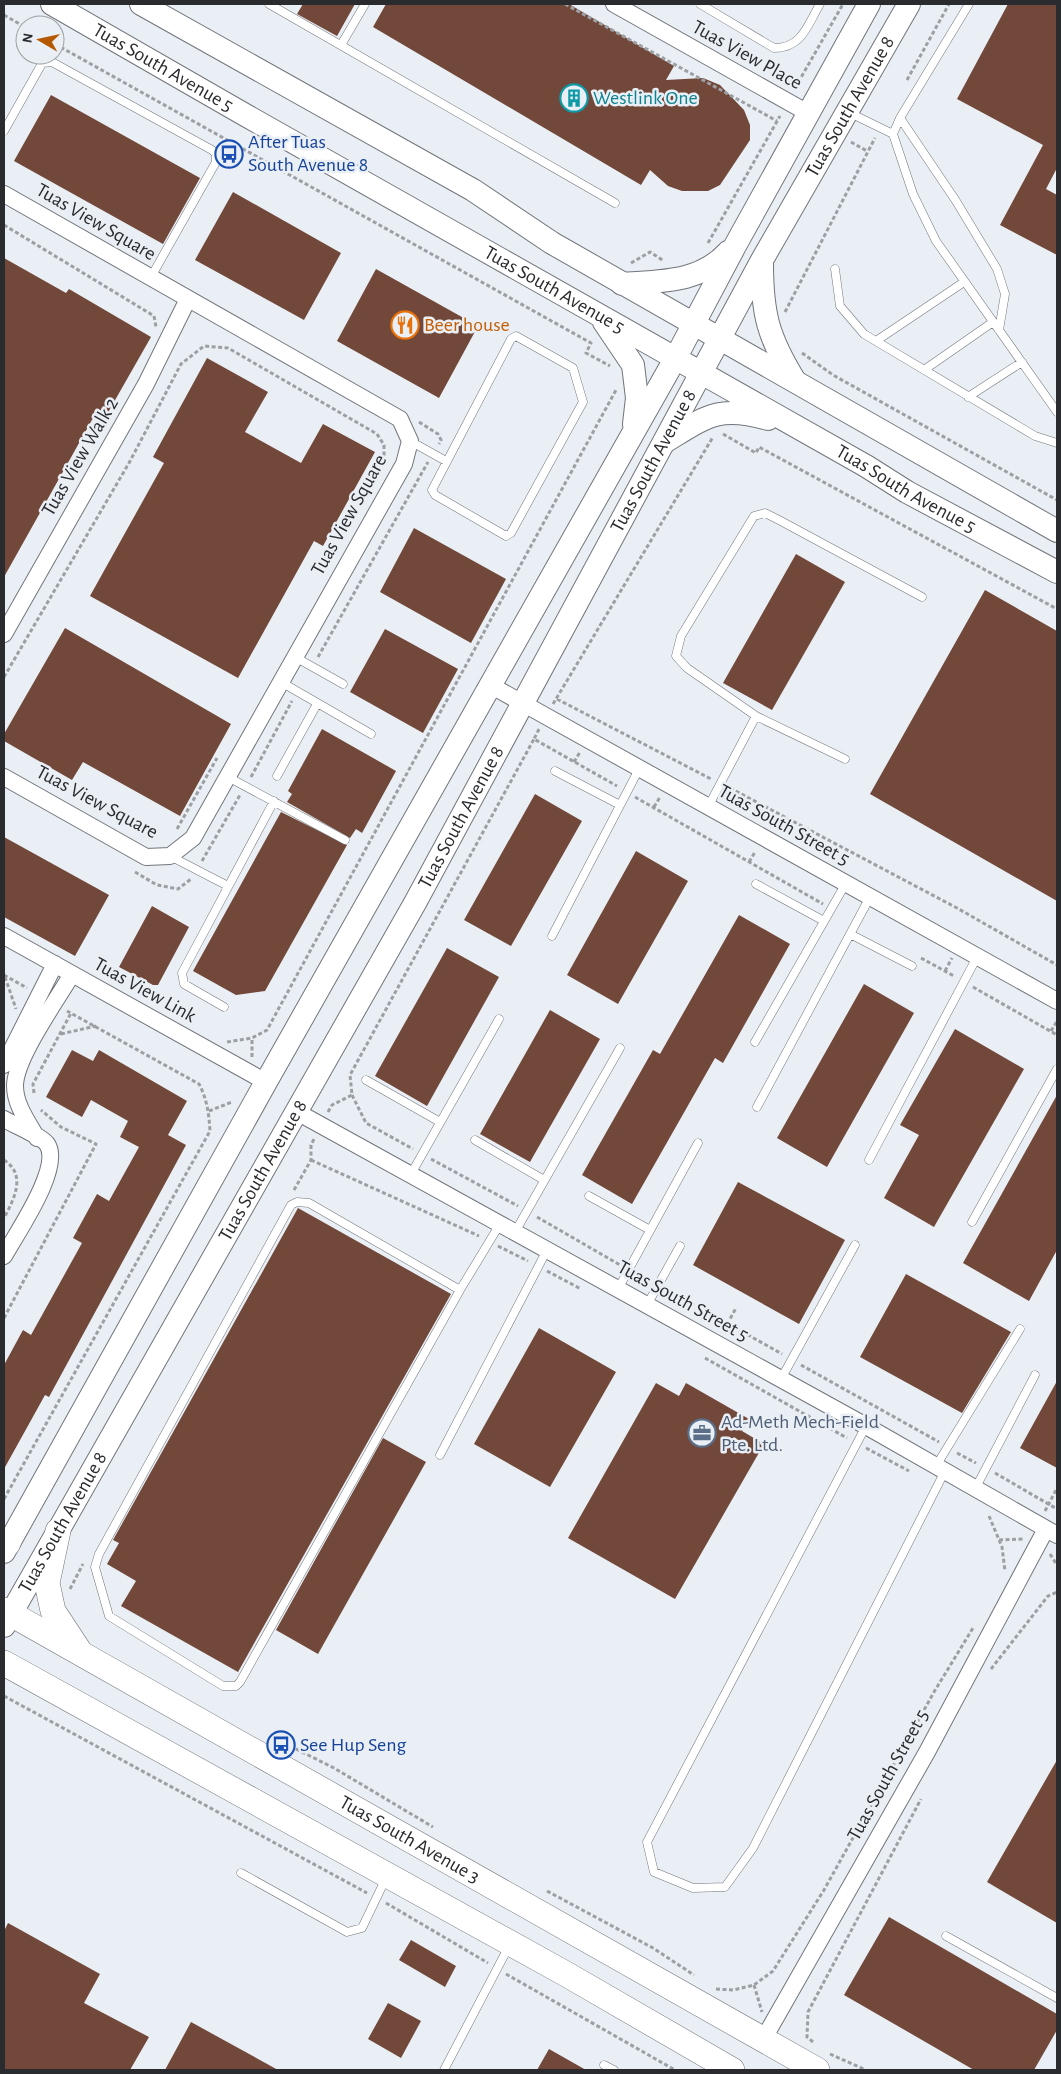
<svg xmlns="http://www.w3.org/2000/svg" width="1061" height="2074" viewBox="0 0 1061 2074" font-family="'Alegreya Sans',sans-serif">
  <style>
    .building { fill: #71483a }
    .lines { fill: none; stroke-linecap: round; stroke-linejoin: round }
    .lane-casing { stroke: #71757b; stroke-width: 9 }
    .street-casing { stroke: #71757b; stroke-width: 18 }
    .secondary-casing { stroke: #71757b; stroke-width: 24 }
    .primary-casing { stroke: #71757b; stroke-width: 26 }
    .path { stroke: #9ca0a5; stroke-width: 3; stroke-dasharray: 4 2.5; stroke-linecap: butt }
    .lane { stroke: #fff; stroke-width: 8 }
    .street { stroke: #fff; stroke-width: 16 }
    .secondary { stroke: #fff; stroke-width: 22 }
    .primary { stroke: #fff; stroke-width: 25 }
    .labels { text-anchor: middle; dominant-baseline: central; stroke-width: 5; stroke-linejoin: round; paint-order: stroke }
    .street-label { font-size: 20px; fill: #292b2e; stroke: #eaeff5 }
    .culture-label { font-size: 20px; fill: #0d838f; stroke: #eaeff5; text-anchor: start }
    .transit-label { font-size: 20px; fill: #164399; stroke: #eaeff5; text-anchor: start }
    .food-label { font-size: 20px; fill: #c56008; stroke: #eaeff5; text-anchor: start }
    .service-label { font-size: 20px; fill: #4e5e75; stroke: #eaeff5; text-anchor: start }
  </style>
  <rect width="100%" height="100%" fill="#eaeff5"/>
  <!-- building -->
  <path class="building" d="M303 4H355L337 36 297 14Z
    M386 4H569L674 66 666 80 703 78 720 85 744 110 750 125V140L720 185 708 191H682L668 186 650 170 641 185 373 27Z
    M1008 4H1057V168L1046 189 1057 195V255L1000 225 1043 145 957 99Z
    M51 95 200 178 163 244 14 161Z
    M233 192 341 253 304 320 195 260Z
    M4 258 66 293 69 289 151 337 106 416 97 411 4 577Z
    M376 269 478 326 439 398 337 341Z
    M207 358 268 392 245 432 301 463 323 424 375 452 323 546 314 541 238 678 90 596 164 463 153 457Z
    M414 528 506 579 471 643 380 592Z
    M796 554 845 582 772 710 723 683Z
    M985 590 1057 631V901L870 794Z
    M65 628 231 724 180 816 83 762 72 780 4 741V734Z
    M385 629 458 669 423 733 350 692Z
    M322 729 396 771 362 833 356 829 350 838 287 802 292 794 288 791Z
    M535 794 582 821 511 946 464 920Z
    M281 812 347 845 265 991 236 995 193 971Z
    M4 837 109 895 75 956 4 917Z
    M636 851 688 881 618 1004 567 975Z
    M152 906 189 927 158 985H153L119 967Z
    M739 915 790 944 723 1063 715 1058 632 1204 582 1175 653 1050 660 1054Z
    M447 948 499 977 427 1106 375 1076Z
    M864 984 914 1013 827 1167 777 1138Z
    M550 1010 600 1039 530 1162 480 1134Z
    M955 1029 1024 1069 934 1227 884 1198 919 1135 900 1125Z
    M72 1050 93 1061 99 1050 187 1101 168 1135 186 1145 49 1397 45 1395 4 1469V1365L23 1330 31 1335 82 1243 73 1238 97 1194 109 1201 139 1147 120 1137 128 1121 91 1100 82 1117 46 1097Z
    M1057 1095V1250L1029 1301 963 1263Z
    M738 1182 845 1240 799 1324 693 1265Z
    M298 1208 451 1294 238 1672 121 1606 136 1581 107 1564 119 1543 113 1540Z
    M906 1274 1011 1332 962 1413 860 1357Z
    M539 1328 616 1372 550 1487 474 1444Z
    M1057 1381V1468L1020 1448Z
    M656 1383 679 1396 686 1383 749 1419 742 1431 764 1444 675 1599 568 1538Z
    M383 1438 426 1462 318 1654 276 1630Z
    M1057 1760V1923L987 1882Z
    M889 1917 1057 2014V2030L1034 2070H974L844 1995Z
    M8 1923 100 1974 84 2003 149 2037 130 2070H4V1931Z
    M411 1940 456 1966 445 1987 399 1960Z
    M388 2003 421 2021 401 2058 368 2039Z
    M191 2022 278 2070H165Z
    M549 2049 586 2070H537Z"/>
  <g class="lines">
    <!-- lane casing -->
    <g class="lane-casing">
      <path id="lane" d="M269 4 615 203
        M700 4 774 48C802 48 807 26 820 4
        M969 4 900 118 893 134 913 194 936 241 1057 412
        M341 45 365 4
        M850 113 893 134
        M900 118 956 201 997 269 1005 294 999 330
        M4 131 40 67 42 63 52 62 212 150 216 154V162L151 277
        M835 269 840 306 864 334 1035 436 1057 443
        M516 336 573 368 583 402 511 533 506 536 435 495 432 490 511 339Z
        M876 341 964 282
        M924 370 993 322
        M968 397 1022 362
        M410 441 446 461
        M295 657 343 684
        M281 682 371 734
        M756 716 845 759
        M555 771 620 805
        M277 776 317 704
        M228 777 345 840
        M708 807 756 716 687 668 676 656 681 636 754 516 765 513 779 520 922 597
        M170 856 228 886
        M756 884 824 921
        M850 934 912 966
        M552 936 639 769
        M224 1007 184 984 182 973 274 801
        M755 1042 846 883
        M366 1080 440 1122
        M757 1107 870 897
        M475 1140 544 1180
        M869 1160 977 957
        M411 1174 499 1019
        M589 1196 650 1230
        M972 1222 1057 1069
        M515 1232 620 1048
        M618 1289 698 1143
        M460 1290 309 1203 297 1202 291 1205 99 1554 95 1567 109 1616 223 1686H236L240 1682 460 1290 500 1224
        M647 1305 680 1246
        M781 1379 855 1245
        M866 1426 647 1842 654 1872 693 1888 725 1887 753 1848 945 1471
        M440 1455 547 1250
        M936 1466 1020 1329
        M975 1489 1035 1375
        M241 1873 347 1932 362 1928 386 1878
        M946 1936 1057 1998
        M604 2065 614 2070
        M444 2070 509 1946"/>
    </g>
    <!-- street casing -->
    <g class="street-casing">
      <path id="street" d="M614 4 808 113
        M4 194 400 419 410 441 404 464 193 838 170 856 146 857 4 777
        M4 634 146 384 188 299
        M490 685 1057 1001
        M4 936 266 1082
        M4 1065 55 964
        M297 1112 866 1426 1057 1535
        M4 1119C14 1125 41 1136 47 1144 63 1167 16 1234 4 1256
        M37 1138C28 1122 15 1105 15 1086 15 1058 57 1000 72 974
        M763 2040 927 1752 1046 1529"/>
    </g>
    <!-- secondary casing -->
    <g class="secondary-casing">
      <g id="secondary">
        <path id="s1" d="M52 4 247 116 866 466 907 492 1057 572"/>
        <path d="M141 4 473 190 552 243 1057 531"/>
        <path d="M762 263C762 314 768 337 795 381"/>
        <path d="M622 284C660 281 700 283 728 252"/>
        <path d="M604 322 633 365 637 398 634 424"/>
        <path d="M666 441C707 416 719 405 768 419"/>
        <path d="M4 1552 266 1082 675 359 736 244 869 4"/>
        <path id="s2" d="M4 1626 415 903 762 260 909 4"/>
      </g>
    </g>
    <!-- primary casing -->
    <g class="primary-casing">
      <g id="primary">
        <path d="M58 1531 47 1583 53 1611 78 1649"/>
        <path d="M4 1544 8 1543"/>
        <path id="s3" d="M4 1610 817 2070"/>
        <path d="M4 1663 566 1974 732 2070"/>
      </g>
    </g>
    <!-- path -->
    <path class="path" d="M565 4 777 121
      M4 15 25 27
      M55 44 591 343 586 353 610 366
      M907 80 949 4
      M795 88 843 4
      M851 142 867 151
      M4 225 154 316 156 327
      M708 243 780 116
      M631 263 650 252 664 261
      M785 312 875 138
      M802 353 833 375 1057 500
      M419 422 438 434 441 440 439 444
      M723 434 756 453 759 447 1057 609
      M318 657 428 462
      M4 677 129 463 181 364 204 346 228 348 377 434 384 445V463
      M557 699 711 779
      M553 704 713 437
      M539 729 534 739 617 786
      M574 762 580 752
      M251 777 292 701
      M730 788 957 908 1057 965
      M635 797 823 904
      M654 807 660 797
      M177 829 217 758
      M202 861 240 795
      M749 862 755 852
      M135 872 157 885 178 889 191 879
      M921 958 954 976
      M945 971 952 958
      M4 975 27 988
      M5 977 16 1009
      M973 987 1057 1035
      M1051 1031 1057 1021
      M61 1034 96 1026
      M227 1042 252 1038 267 1030 616 390
      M252 1057V1038
      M34 1093 33 1084 71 1013
      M352 1095 366 1123 413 1149
      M209 1111 232 1102
      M328 1112 332 1105 352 1095 350 1075 534 739
      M431 1159 518 1206
      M4 1160C27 1175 14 1199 4 1218
      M311 1160 479 1236
      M294 1190 311 1160V1145L314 1139
      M537 1217 620 1265
      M498 1246 528 1261
      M547 1271 581 1289
      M668 1290 782 1354
      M4 1318 96 1144 61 1127 41 1110
      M724 1330 736 1308
      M705 1358 847 1438
      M801 1365 939 1442
      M866 1448 909 1471
      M957 1453 976 1463
      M995 1473 1057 1509
      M4 1499 210 1131C209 1114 207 1099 199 1084L67 1011
      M1045 1511 1056 1490
      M989 1516 1002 1547 1005 1571
      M999 1540 1023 1539
      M1050 1554 1057 1565
      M70 1589 83 1564
      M991 1669 1048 1596 1057 1592
      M4 1696 367 1893
      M290 1746 334 1768 433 1827
      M547 1891 653 1948 694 1975
      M386 1903 488 1963
      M506 1974 675 2070
      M754 1985 762 2012
      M716 1989 733 1990 754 1985 773 1971 824 1890 934 1692 973 1628
      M813 2042 807 2037 808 2012 921 1799
      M830 2054 866 2070"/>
    <!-- lane -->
    <use href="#lane" class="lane"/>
    <!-- street -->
    <use href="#street" class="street"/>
    <!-- secondary -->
    <use href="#secondary" class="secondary"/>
    <!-- primary -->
    <use href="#primary" class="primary"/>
  </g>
  <!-- icons -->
  <defs>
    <g id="building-ring" transform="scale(1.4375)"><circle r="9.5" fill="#eaeff5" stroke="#0f9aa8" stroke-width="1.5"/><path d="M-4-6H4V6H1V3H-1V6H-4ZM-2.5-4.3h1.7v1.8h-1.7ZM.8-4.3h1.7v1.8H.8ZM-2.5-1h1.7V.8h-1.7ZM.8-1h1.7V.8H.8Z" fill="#0f9aa8"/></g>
    <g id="bus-ring" transform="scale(1.4375)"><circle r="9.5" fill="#eaeff5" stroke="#1a4fb4" stroke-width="1.5"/><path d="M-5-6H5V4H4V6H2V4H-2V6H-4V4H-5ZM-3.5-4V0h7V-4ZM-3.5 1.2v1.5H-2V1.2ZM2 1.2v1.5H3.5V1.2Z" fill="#1a4fb4"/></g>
    <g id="restaurant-ring" transform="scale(1.4375)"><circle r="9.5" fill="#eaeff5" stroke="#e8710a" stroke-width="1.5"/><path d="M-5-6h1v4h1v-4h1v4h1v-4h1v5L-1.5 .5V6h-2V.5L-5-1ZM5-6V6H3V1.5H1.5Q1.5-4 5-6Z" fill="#e8710a"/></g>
    <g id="office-ring" transform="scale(1.4375)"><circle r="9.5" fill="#eaeff5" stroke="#5c6f8a" stroke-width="1.5"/><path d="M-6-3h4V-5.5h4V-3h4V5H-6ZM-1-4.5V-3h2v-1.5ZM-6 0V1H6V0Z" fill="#5c6f8a"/></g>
  </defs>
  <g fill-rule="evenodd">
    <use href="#building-ring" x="574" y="98"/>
    <use href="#bus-ring" x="229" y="154"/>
    <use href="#restaurant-ring" x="405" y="325"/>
    <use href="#office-ring" x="702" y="1433"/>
    <use href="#bus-ring" x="281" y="1745"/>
  </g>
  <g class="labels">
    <!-- street labels -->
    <g class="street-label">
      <text transform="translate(747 55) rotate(29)">Tuas View Place</text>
      <text stroke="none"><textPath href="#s1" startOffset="128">Tuas South Avenue 5</textPath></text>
      <text stroke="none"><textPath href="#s2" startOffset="1739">Tuas South Avenue 8</textPath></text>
      <text transform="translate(96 222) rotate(30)">Tuas View Square</text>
      <text stroke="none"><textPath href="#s1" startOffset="578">Tuas South Avenue 5</textPath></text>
      <text transform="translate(80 457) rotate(-60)">Tuas View Walk 2</text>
      <text stroke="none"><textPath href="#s2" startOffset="1334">Tuas South Avenue 8</textPath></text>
      <text stroke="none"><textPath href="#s1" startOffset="982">Tuas South Avenue 5</textPath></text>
      <text transform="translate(349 515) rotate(-61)">Tuas View Square</text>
      <text transform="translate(97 802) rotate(28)">Tuas View Square</text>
      <text stroke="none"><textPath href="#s2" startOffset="929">Tuas South Avenue 8</textPath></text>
      <text transform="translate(784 825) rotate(29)">Tuas South Street 5</text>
      <text transform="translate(145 990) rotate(29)">Tuas View Link</text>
      <text stroke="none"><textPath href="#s2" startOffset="524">Tuas South Avenue 8</textPath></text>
      <text transform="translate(683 1301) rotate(29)">Tuas South Street 5</text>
      <text stroke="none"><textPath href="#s2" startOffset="119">Tuas South Avenue 8</textPath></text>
      <text transform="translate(888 1775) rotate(-61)">Tuas South Street 5</text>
      <text stroke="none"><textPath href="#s3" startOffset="466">Tuas South Avenue 3</textPath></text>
    </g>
    <!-- culture labels -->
    <g class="culture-label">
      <text x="593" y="98">Westlink One</text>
    </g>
    <!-- transit labels -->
    <g class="transit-label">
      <text x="248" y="142">After Tuas<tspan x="248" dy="23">South Avenue 8</tspan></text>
      <text x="300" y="1745">See Hup Seng</text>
    </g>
    <!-- food labels -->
    <g class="food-label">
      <text x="424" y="325">Beer house</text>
    </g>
    <!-- service labels -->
    <g class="service-label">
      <text x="721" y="1422">Ad-Meth Mech-Field<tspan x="721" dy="23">Pte. Ltd.</tspan></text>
    </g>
  </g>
  <!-- border -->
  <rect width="1061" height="2074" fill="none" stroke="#292b2e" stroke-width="10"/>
  <!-- north arrow -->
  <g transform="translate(40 40) rotate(279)"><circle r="24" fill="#eaeff5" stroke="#9da1a5"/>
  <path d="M0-4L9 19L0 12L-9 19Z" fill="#b55801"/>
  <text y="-8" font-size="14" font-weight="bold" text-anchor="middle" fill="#292b2e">N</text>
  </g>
</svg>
